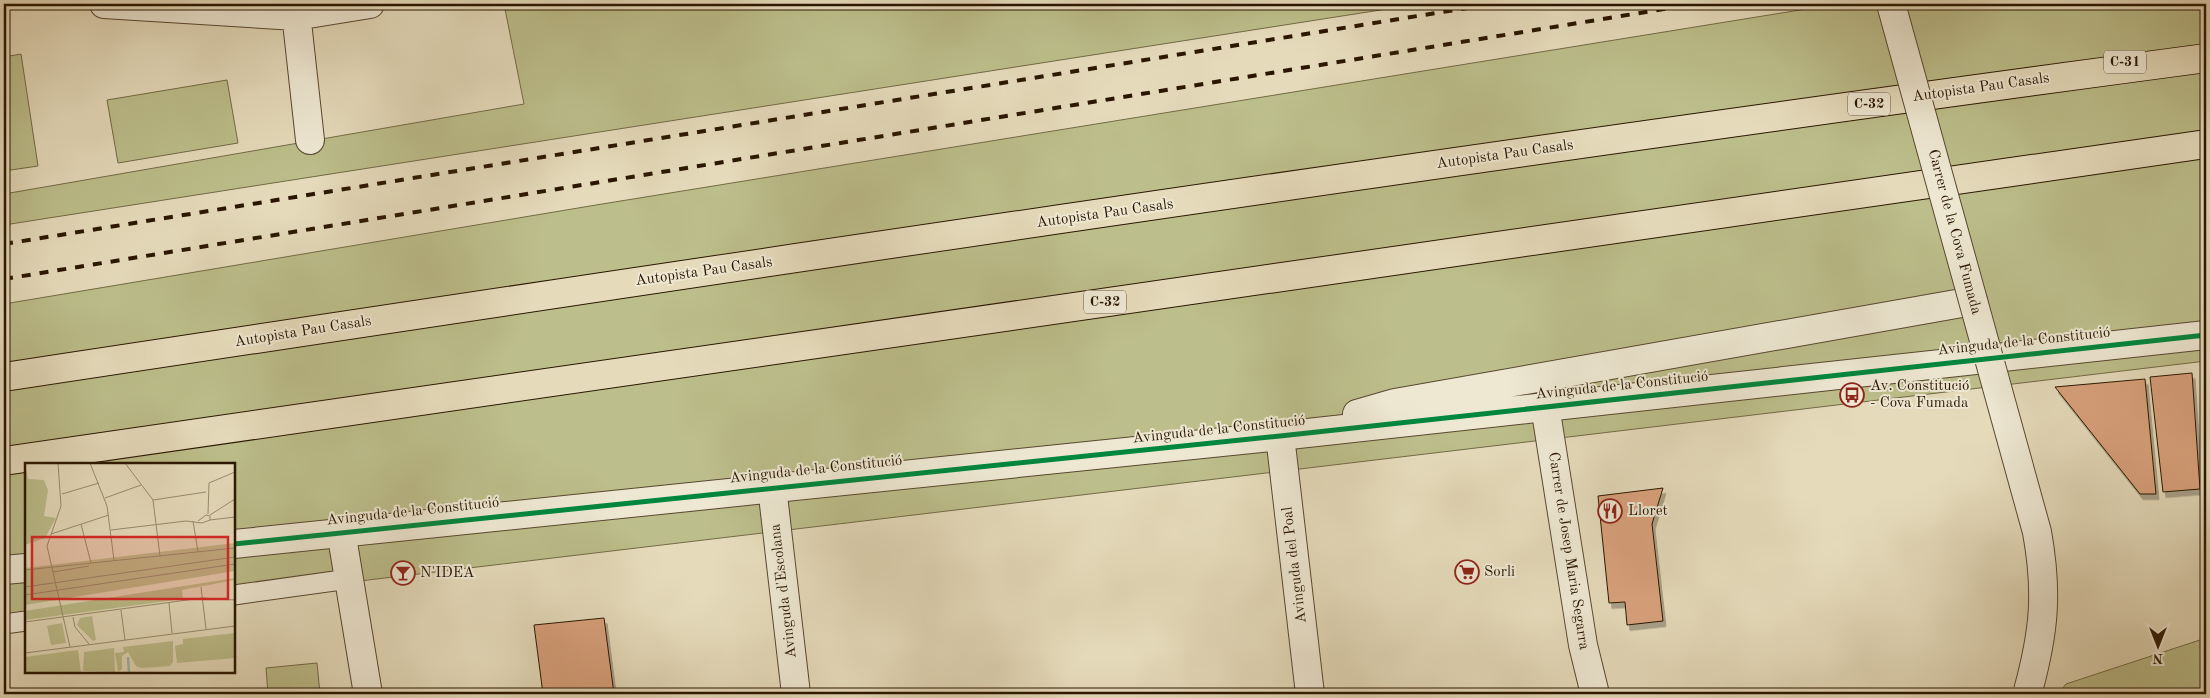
<svg xmlns="http://www.w3.org/2000/svg" width="2210" height="698" viewBox="0 0 2210 698" font-family="'Old Standard TT',serif">
  <style>
    .green { fill: #bcbe8b; stroke: #736a46 }
    .building { fill: #d8a17b; stroke: #2a1600; filter: url(#shadow) }
    .lines { fill: none; stroke-linecap: round; stroke-linejoin: round }
    .service-casing { stroke: #59472f; stroke-width: 21 }
    .minor-casing { stroke: #59472f; stroke-width: 30 }
    .tertiary-casing { stroke: #59472f; stroke-width: 30 }
    .motorway-casing { stroke: #2a1600; stroke-width: 30 }
    .service { stroke: #eee8d3; stroke-width: 19 }
    .minor { stroke: #eee8d3; stroke-width: 28 }
    .tertiary { stroke: #eee8d3; stroke-width: 28 }
    .motorway { stroke: #e5dbbb; stroke-width: 28 }
    .rail { stroke: #2a1600; stroke-width: 4; stroke-dasharray: 9 9; stroke-linecap: butt }
    .minor-bridge-casing { stroke: #59472f; stroke-width: 30; stroke-linecap: butt }
    .minor-bridge { stroke: #eee8d3; stroke-width: 28 }
    .cycleway-casing { stroke: #eee8d3; stroke-width: 8 }
    .cycleway { stroke: #00873e; stroke-width: 5 }
    .labels { text-anchor: middle; dominant-baseline: central; stroke-width: 4; stroke-linejoin: round; paint-order: stroke }
    .shield { fill: #eee8d3; stroke: #65553f; stroke-width: 1 }
    .shield-label { font-size: 14px; font-weight: bold; fill: #2a1600 }
    .street-label { font-size: 15px; fill: #2a1600; stroke: #eee8d3 }
    .poi-label { font-size: 15px; fill: #2a1600; stroke: #eee8d3; text-anchor: start }
    .inset-river { fill: none; stroke: #97bcaa; stroke-width: 2.5 }
    .inset-road { fill: none; stroke: #9a8c70; stroke-width: 1 }
    .view { fill: #d62828; fill-opacity: 0.15; stroke: #d62828; stroke-width: 2.5 }
    .inset-edge { fill: none; stroke: #2a1600; stroke-width: 2.5 }
  </style>
  <defs>
    <filter id="shadow"><feDropShadow dx="3" dy="5.5" stdDeviation="0" flood-color="#0004"/></filter>
  </defs>
  <rect width="100%" height="100%" fill="#e5dbbb"/>
  <filter id="stains"><feTurbulence type="fractalNoise" baseFrequency=".004" numOctaves="4"/><feColorMatrix values="0 0 0 0 .2 0 0 0 0 .09 0 0 0 0 .02 0 0 0 .5 -.17"/></filter>
  <radialGradient id="worn" r=".72"><stop offset=".6" stop-color="#630" stop-opacity="0"/><stop offset="1" stop-color="#630" stop-opacity=".3"/></radialGradient>
  <!-- green -->
  <path class="green" d="M504 4H1419L4 225V194L524 104Z
    M1837 4H2206V361L234 596V464H26V616L4 618V304L596 205Z
    M21 54 38 166 4 171V57Z
    M227 80 238 143 118 163 107 100Z
    M2206 638V694H2058L2066 684Z
    M317 663 320 694H268L266 668Z"/>
  <!-- building -->
  <path class="building" d="M2192 373 2200 489 2163 492 2150 377Z
    M2145 379 2156 494H2140L2055 387Z
    M1663 488 1652 524 1663 621 1627 625 1625 602 1609 603 1598 496Z
    M604 618 614 694H543L534 625Z"/>
  <g class="lines">
    <!-- service casing -->
    <g class="service-casing">
      <path id="service" d="M234 595 349 579
        M4 624 26 621"/>
    </g>
    <!-- minor casing -->
    <g class="minor-casing">
      <path id="minor" d="M104 4 296 16 370 4
        M295 4 310 140
        M1545 406 1583 645 1595 694
        M1280 436 1310 694
        M772 487 796 694
        M341 531 368 694"/>
    </g>
    <!-- tertiary casing -->
    <g class="tertiary-casing">
      <path id="tertiary" d="M1357 414 1395 403 1973 301
        M234 544 1280 436 2206 335
        M4 570 26 568"/>
    </g>
    <!-- motorway casing -->
    <g class="motorway-casing">
      <path id="motorway" d="M4 377C737 266 1471 156 2206 58
        M4 461 2206 144"/>
    </g>
    <!-- service -->
    <use href="#service" class="service"/>
    <!-- minor -->
    <use href="#minor" class="minor"/>
    <!-- tertiary -->
    <use href="#tertiary" class="tertiary"/>
    <!-- motorway -->
    <use href="#motorway" class="motorway"/>
    <!-- rail -->
    <path class="rail" d="M4 244 1492 4
      M4 279 1695 4"/>
    <!-- minor-bridge casing -->
    <g class="minor-bridge-casing">
      <path id="minor-bridge" d="M1891 4 2037 532C2048 593 2044 632 2028 691"/>
    </g>
    <!-- minor-bridge -->
    <use href="#minor-bridge" class="minor-bridge"/>
    <!-- cycleway casing -->
    <g class="cycleway-casing">
      <path id="cycleway" d="M234 544 1280 436 2206 335"/>
    </g>
    <!-- cycleway -->
    <use href="#cycleway" class="cycleway"/>
  </g>
  <!-- icons -->
  <defs>
    <g id="bus-ring" transform="scale(1.25)"><circle r="9.5" fill="#eee8d3" stroke="#8f2418" stroke-width="1.5"/><path d="M-5-6H5V4H4V6H2V4H-2V6H-4V4H-5ZM-3.5-4V0h7V-4ZM-3.5 1.2v1.5H-2V1.2ZM2 1.2v1.5H3.5V1.2Z" fill="#8f2418"/></g>
    <g id="restaurant-ring" transform="scale(1.25)"><circle r="9.5" fill="#eee8d3" stroke="#8f2418" stroke-width="1.5"/><path d="M-5-6h1v4h1v-4h1v4h1v-4h1v5L-1.5 .5V6h-2V.5L-5-1ZM5-6V6H3V1.5H1.5Q1.5-4 5-6Z" fill="#8f2418"/></g>
    <g id="supermarket-ring" transform="scale(1.25)"><circle r="9.5" fill="#eee8d3" stroke="#8f2418" stroke-width="1.5"/><path d="M-6-5.5h2.5l.6 2H6L4.5 2H-2.5L-4.4-4H-6ZM-1.5 3.2a1.3 1.3 0 1 0 .1 0ZM3 3.2a1.3 1.3 0 1 0 .1 0Z" fill="#8f2418"/></g>
    <g id="bar-ring" transform="scale(1.25)"><circle r="9.5" fill="#eee8d3" stroke="#8f2418" stroke-width="1.5"/><path d="M-6-5H6L.8 .8V4.5H3.5V6h-7V4.5H-.8V.8Z" fill="#8f2418"/></g>
  </defs>
  <g fill-rule="evenodd">
    <use href="#bus-ring" x="1852" y="395"/>
    <use href="#restaurant-ring" x="1610" y="511"/>
    <use href="#supermarket-ring" x="1467" y="572"/>
    <use href="#bar-ring" x="403" y="573"/>
  </g>
  <g class="labels">
    <!-- shield labels -->
    <g class="shield">
      <rect x="2104" y="50.5" width="42" height="23" rx="4"/>
      <rect x="1848" y="92.5" width="42" height="23" rx="4"/>
      <rect x="1084" y="290.5" width="42" height="23" rx="4"/>
    </g>
    <g class="shield-label">
      <text x="2125" y="62">C-31</text>
      <text x="1869" y="104">C-32</text>
      <text x="1105" y="302">C-32</text>
    </g>
    <!-- street labels -->
    <g class="street-label">
      <text transform="translate(1981 88) rotate(-8)">Autopista Pau Casals</text>
      <text transform="translate(1505 155) rotate(-8)">Autopista Pau Casals</text>
      <text transform="translate(1105 214) rotate(-8)">Autopista Pau Casals</text>
      <text transform="translate(1954 232) rotate(75)">Carrer de la Cova Fumada</text>
      <text transform="translate(704 272) rotate(-8)">Autopista Pau Casals</text>
      <text transform="translate(303 332) rotate(-9)">Autopista Pau Casals</text>
      <text transform="translate(2024 342) rotate(-6)">Avinguda de la Constitució</text>
      <text transform="translate(1622 386) rotate(-6)">Avinguda de la Constitució</text>
      <text transform="translate(1219 430) rotate(-6)">Avinguda de la Constitució</text>
      <text transform="translate(816 470) rotate(-6)">Avinguda de la Constitució</text>
      <text transform="translate(413 512) rotate(-6)">Avinguda de la Constitució</text>
      <text transform="translate(1568 551) rotate(81)">Carrer de Josep Maria Segarra</text>
      <text transform="translate(1295 565) rotate(-97)">Avinguda del Poal</text>
      <text transform="translate(784 591) rotate(-97)">Avinguda d'Escolana</text>
    </g>
    <!-- poi labels -->
    <g class="poi-label">
      <text x="1870" y="386">Av. Constitució<tspan x="1870" dy="17">- Cova Fumada</tspan></text>
      <text x="1628" y="511">Lloret</text>
      <text x="1484" y="572">Sorli</text>
      <text x="420" y="573">N'IDEA</text>
    </g>
  </g>
  <!-- overview -->
  <g transform="translate(25 463)">
    <rect width="210" height="210" fill="#e5dbbb"/>
    <path d="M0 0 3 16 19 17 23 27 19 53 31 55 20 75 0 82ZM210 80V108L0 142V105ZM210 115V117L157 127 158 136 0 157V148ZM67 153 71 177 68 178 52 162 55 155ZM37 160 41 180 26 182 22 163ZM210 170V195L152 200 150 183 158 181V176ZM148 178V199L145 203 117 205 111 203 103 189 97 193V206L93 209 90 190 99 189 98 184ZM89 185 90 209 58 208 59 189ZM53 187 56 210H0V194Z" fill="#bcbe8b"/>
    <path class="inset-river" d="M103 194 104 210"/>
    <path class="inset-road" d="M33 0 36 43 22 83 45 184M65 0 82 43 89 97M100 0 128 37 135 93M37 31 74 20M80 35 116 22M128 37 181 29M183 51 184 20 210 9M185 52 210 36M185 57 210 54M168 58 173 89M56 61 66 100M86 67 161 58 177 60 185 57V53L181 52 173 58M26 71 84 52M0 107 210 85M28 109 64 103M0 124 210 94M176 124 181 166M0 132 210 101M144 140 147 170M96 147 100 177M48 154 50 164 64 181M0 159 177 135 210 137M0 190 210 163"/>
    <path class="view" d="M7 74H203V136H7Z"/>
    <rect width="210" height="210" class="inset-edge"/>
  </g>
  <!-- margin -->
  <rect width="2210" height="698" fill="none" stroke="#e5dbbb" stroke-width="20"/>
  <rect x="5" y="5" width="2200" height="688" fill="none" stroke="#2a1600" stroke-width="2.5"/>
  <rect x="10" y="10" width="2190" height="678" fill="none" stroke="#2a1600"/>
  <!-- north arrow -->
  <g transform="translate(2158 646) rotate(180)" stroke="#eee8d3" stroke-width="4" paint-order="stroke">
  <path d="M0-4L9 19L0 12L-9 19Z" fill="#2a1600"/>
  <text y="-8" font-size="14" font-weight="bold" text-anchor="middle" fill="#2a1600">N</text>
  </g>
  <rect width="100%" height="100%" filter="url(#stains)"/>
  <rect width="100%" height="100%" fill="url(#worn)"/>
</svg>
